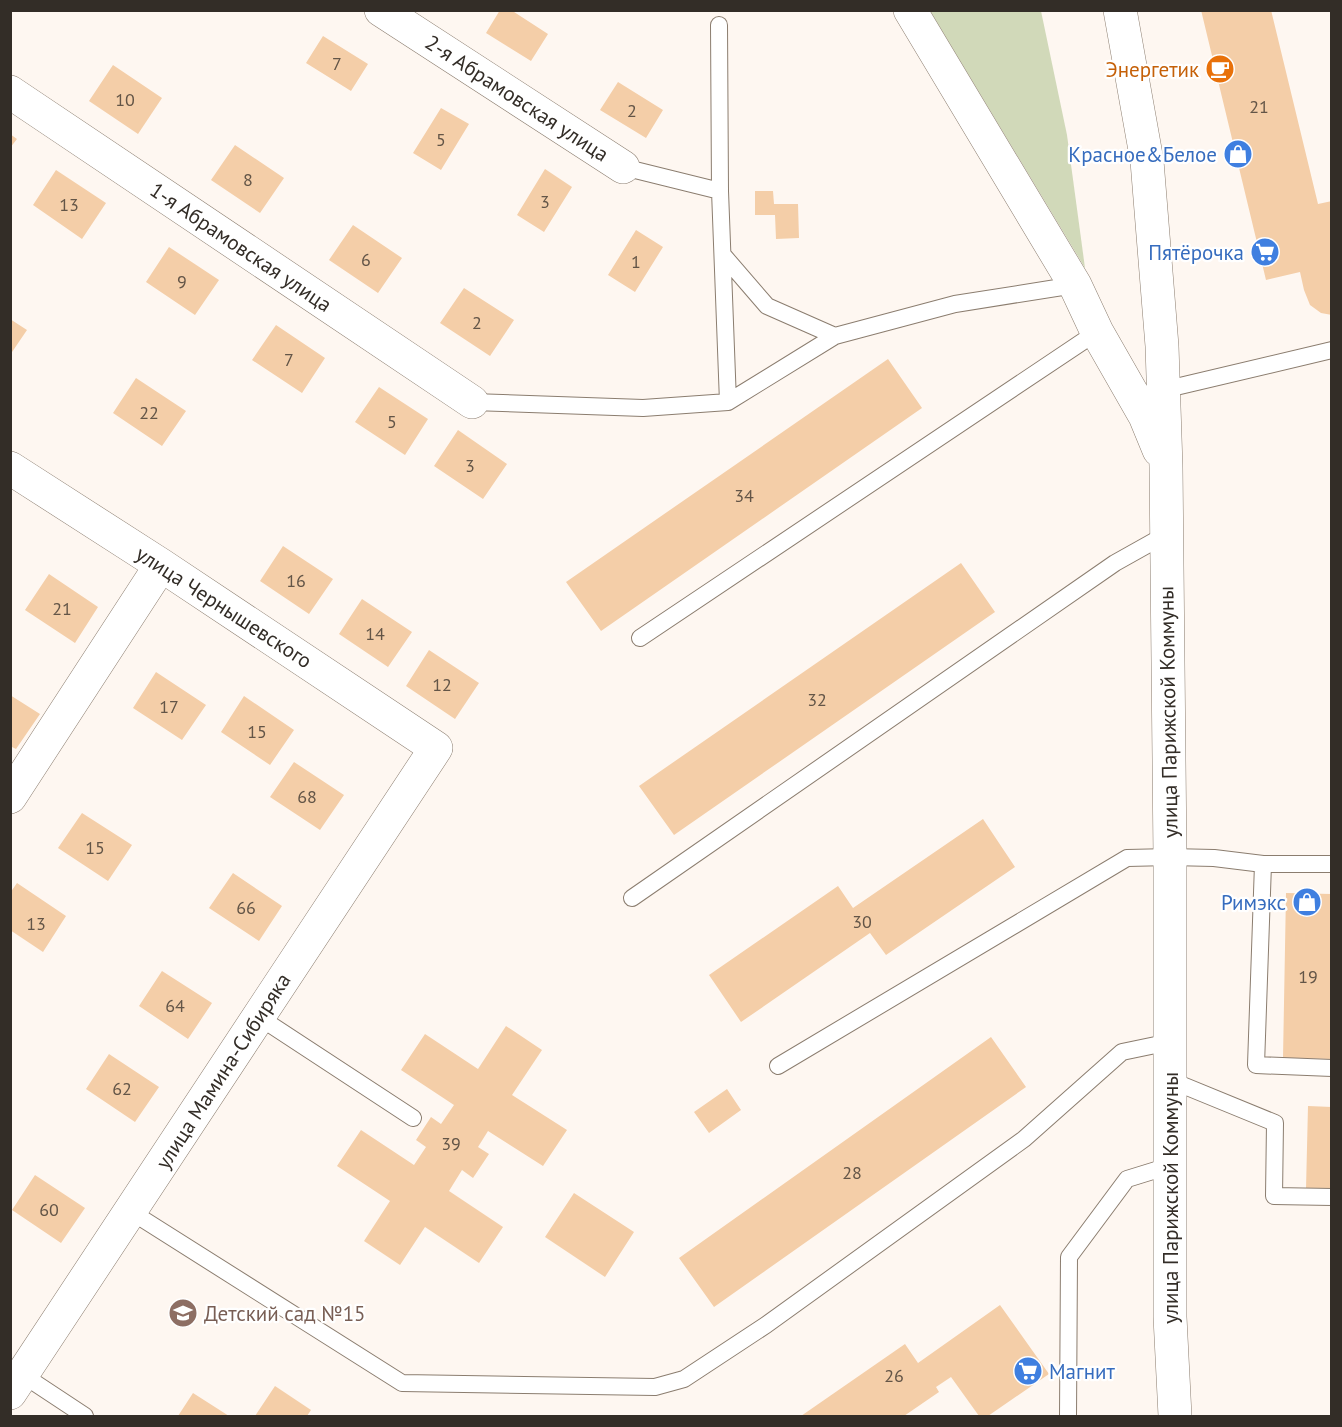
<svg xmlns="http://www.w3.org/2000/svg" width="1342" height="1427" viewBox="0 0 1342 1427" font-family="'PT Sans',sans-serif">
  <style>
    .green { fill: #d1d9b9 }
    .building { fill: #f4cea8 }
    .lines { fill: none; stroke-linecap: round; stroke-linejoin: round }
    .service-casing { stroke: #8b7d6f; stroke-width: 18 }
    .minor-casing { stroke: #8b7d6f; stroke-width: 34 }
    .secondary-casing { stroke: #8b7d6f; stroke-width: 34 }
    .service { stroke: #fff; stroke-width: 16 }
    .minor { stroke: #fff; stroke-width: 33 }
    .secondary { stroke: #fff; stroke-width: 33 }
    .labels { text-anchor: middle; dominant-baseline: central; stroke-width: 4.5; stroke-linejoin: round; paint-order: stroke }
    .number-label { font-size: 18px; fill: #635547 }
    .food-label { font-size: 21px; fill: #c56008; stroke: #fff; text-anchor: end }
    .street-label { font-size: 21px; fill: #332d27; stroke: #fff }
    .shop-label { font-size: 21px; fill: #366cbe; stroke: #fff; text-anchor: end }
    .education-label { font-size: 21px; fill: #785e54; stroke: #fff; text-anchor: start }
  </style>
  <rect width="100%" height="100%" fill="#fef7f1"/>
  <!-- green -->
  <path class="green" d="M930 11H1041L1067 135 1085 268Z"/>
  <!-- building -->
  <path class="building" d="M500 10H511L548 34 531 61 486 33Z
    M1201 10H1271L1318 204 1332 201V315L1321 313 1310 305 1304 290 1300 272 1266 280Z
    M323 36 368 64 351 91 306 63Z
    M113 65 162 98 138 134 89 101Z
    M618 82 663 110 646 138 600 110Z
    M441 108 469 124 441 170 413 153Z
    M10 134 17 139 10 148Z
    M235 145 284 178 260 213 211 180Z
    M545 169 572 187 544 232 517 215Z
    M56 170 106 203 82 239 33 205Z
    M755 191H773L774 204H798L799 238 776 239 775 215H755Z
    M353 225 402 258 378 293 329 260Z
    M636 230 663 247 635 292 608 275Z
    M169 247 219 280 195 315 146 282Z
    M464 288 514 320 490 356 440 323Z
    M10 319 27 330 10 355Z
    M276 325 325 358 302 393 252 360Z
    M888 359 922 408 601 631 566 582Z
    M136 378 186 411 162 446 113 413Z
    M379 387 428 419 405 455 355 422Z
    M458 430 507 464 483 499 434 466Z
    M283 546 333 579 309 614 260 581Z
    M961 563 995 612 674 835 639 786Z
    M49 574 98 607 75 643 25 610Z
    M362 599 412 632 388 667 339 634Z
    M429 650 479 683 455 719 406 686Z
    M156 672 206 705 182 740 133 708Z
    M10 695 40 714 16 749 10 746Z
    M244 696 294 730 270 765 221 732Z
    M294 762 344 795 320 830 270 797Z
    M82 813 132 845 108 881 58 848Z
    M983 819 1015 867 886 955 870 933 741 1022 709 975 838 886 853 908Z
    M233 873 282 906 259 941 209 908Z
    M17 883 66 916 43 952 10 930V893Z
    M1286 893 1332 894V1059L1283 1058Z
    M162 971 212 1003 188 1039 139 1006Z
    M506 1026 542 1050 512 1095 567 1130 543 1166 488 1131 478 1147 489 1154 473 1178 462 1170 449 1191 503 1227 479 1263 425 1227 400 1265 364 1241 390 1201 337 1166 361 1130 414 1165 426 1147 416 1140 431 1117 441 1124 454 1105 401 1070 425 1034 478 1069Z
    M991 1037 1026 1087 714 1307 679 1258Z
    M109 1054 159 1087 135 1122 86 1089Z
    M727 1089 741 1110 709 1133 694 1112Z
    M1308 1106 1332 1107V1190L1306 1189Z
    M35 1175 85 1208 61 1243 12 1210Z
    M574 1193 634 1232 605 1277 545 1237Z
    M1000 1305 1049 1374 988 1416H979L951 1377 936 1387 939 1392 904 1416H801L905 1344 918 1363Z
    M275 1386 311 1410 307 1416H255Z
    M193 1393 229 1416H178Z"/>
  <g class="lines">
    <!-- service casing -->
    <g class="service-casing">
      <path id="service" d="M719 25 720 191 728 402
        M623 167 720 191
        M723 255 767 306 835 336
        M1163 390 1332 350
        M472 402 643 408 728 402 835 336 955 304 1075 285
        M640 638 1097 332
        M1263 864 1256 1065 1332 1068
        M632 898 1115 563 1165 535
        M259 1017 413 1118
        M778 1066 1127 858 1170 857 1214 858 1263 864H1332
        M1170 1080 1275 1123 1274 1196 1332 1197
        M130 1211 402 1383 655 1387 684 1379 766 1325 1024 1139 1122 1052 1170 1042
        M23 1375 85 1416
        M1068 1416 1069 1257 1127 1179 1169 1166"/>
    </g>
    <!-- minor casing -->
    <g class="minor-casing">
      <path id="minor" d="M381 10 623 167
        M10 92 472 402
        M10 468 161 565 436 748 10 1393
        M10 797 161 565"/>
    </g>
    <!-- secondary casing -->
    <g class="secondary-casing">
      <path id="secondary" d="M910 10 1075 285 1097 332 1145 416 1159 450
        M1120 10 1147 161 1162 346 1166 467 1170 857V1317L1175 1416"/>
    </g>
    <!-- service -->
    <use href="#service" class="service"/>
    <!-- minor -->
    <use href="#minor" class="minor"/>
    <!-- secondary -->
    <use href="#secondary" class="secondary"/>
  </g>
  <!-- icons -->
  <defs>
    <g id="cafe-disc" transform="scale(1.5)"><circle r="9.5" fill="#e8710a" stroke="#fff"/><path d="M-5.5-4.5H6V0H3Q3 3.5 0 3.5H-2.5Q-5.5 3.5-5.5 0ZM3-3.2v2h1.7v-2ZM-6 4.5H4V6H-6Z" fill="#fff"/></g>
    <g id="shop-disc" transform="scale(1.5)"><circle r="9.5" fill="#3f7fe0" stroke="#fff"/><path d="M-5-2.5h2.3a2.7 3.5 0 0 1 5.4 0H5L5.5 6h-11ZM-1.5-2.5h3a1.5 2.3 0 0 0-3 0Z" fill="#fff"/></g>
    <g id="supermarket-disc" transform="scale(1.5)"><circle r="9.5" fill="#3f7fe0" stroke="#fff"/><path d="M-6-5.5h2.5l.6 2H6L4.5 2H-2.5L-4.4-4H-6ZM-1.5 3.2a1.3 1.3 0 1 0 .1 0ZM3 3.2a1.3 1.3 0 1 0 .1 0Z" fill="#fff"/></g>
    <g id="school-disc" transform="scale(1.5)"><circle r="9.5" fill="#8d6e63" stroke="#fff"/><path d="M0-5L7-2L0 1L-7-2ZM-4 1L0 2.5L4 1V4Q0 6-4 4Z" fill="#fff"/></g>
  </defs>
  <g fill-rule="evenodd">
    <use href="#cafe-disc" x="1220" y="69"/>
    <use href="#shop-disc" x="1238" y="154"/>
    <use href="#supermarket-disc" x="1265" y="252"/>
    <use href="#shop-disc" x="1307" y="902"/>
    <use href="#school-disc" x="183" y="1313"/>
    <use href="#supermarket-disc" x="1028" y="1371"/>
  </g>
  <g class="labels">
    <!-- number labels -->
    <g class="number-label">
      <text x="337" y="63">7</text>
      <text x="125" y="99">10</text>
      <text x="1259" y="106">21</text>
      <text x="632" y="110">2</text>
      <text x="441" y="139">5</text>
      <text x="248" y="179">8</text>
      <text x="545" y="201">3</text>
      <text x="69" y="204">13</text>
      <text x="366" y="259">6</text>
      <text x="636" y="261">1</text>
      <text x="182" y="281">9</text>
      <text x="477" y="322">2</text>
      <text x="289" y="359">7</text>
      <text x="149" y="412">22</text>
      <text x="392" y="421">5</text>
      <text x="470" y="465">3</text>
      <text x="744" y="495">34</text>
      <text x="296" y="580">16</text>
      <text x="62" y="608">21</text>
      <text x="375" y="633">14</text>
      <text x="442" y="684">12</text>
      <text x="817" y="699">32</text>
      <text x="169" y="706">17</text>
      <text x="257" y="731">15</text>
      <text x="307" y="796">68</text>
      <text x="95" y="847">15</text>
      <text x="246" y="907">66</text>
      <text x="862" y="921">30</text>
      <text x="36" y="923">13</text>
      <text x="1308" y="976">19</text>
      <text x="175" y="1005">64</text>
      <text x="122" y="1088">62</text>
      <text x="451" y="1143">39</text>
      <text x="852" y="1172">28</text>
      <text x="49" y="1209">60</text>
      <text x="894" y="1375">26</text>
    </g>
    <!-- food labels -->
    <g class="food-label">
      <text x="1199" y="69">Энергетик</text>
    </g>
    <!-- street labels -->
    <g class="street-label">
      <text transform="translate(517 98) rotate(33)">2-я Абрамовская улица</text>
      <text transform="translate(241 247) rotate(34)">1-я Абрамовская улица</text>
      <text transform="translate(224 607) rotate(33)">улица Чернышевского</text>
      <text transform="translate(1168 712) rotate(-91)">улица Парижской Коммуны</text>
      <text transform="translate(223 1071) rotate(-57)">улица Мамина-Сибиряка</text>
      <text transform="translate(1170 1198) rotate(-90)">улица Парижской Коммуны</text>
    </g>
    <!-- shop labels -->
    <g class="shop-label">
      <text x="1217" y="154">Красное&amp;Белое</text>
      <text x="1244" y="252">Пятёрочка</text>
      <text x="1286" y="902">Римэкс</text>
      <text x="1049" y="1371" text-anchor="start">Магнит</text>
    </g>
    <!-- education labels -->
    <g class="education-label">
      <text x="204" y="1313">Детский сад №15</text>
    </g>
  </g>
  <!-- border -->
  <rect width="1342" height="1427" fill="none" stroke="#332d27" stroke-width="24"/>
</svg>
